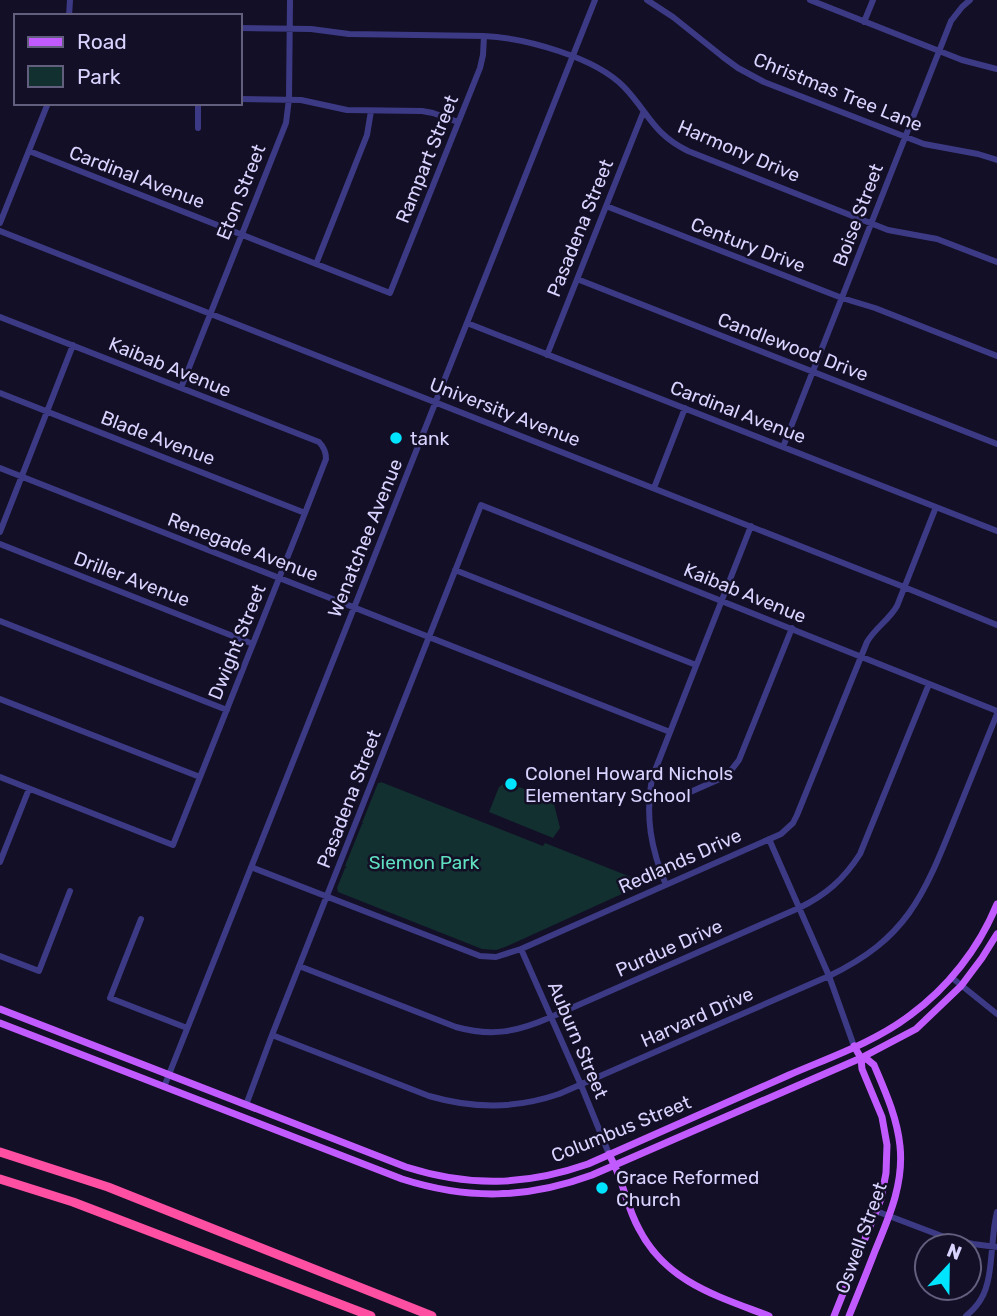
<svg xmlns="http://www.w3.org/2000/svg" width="997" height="1316" viewBox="0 0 997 1316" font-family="Rubik,sans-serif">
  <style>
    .green { fill: #12302f }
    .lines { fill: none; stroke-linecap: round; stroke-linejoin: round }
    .minor { stroke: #3d3a85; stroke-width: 6 }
    .major { stroke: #c25bff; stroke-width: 7 }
    .highway { stroke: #ff4fa3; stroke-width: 9 }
    .poi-dot { fill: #00e5ff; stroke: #130f26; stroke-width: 2.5 }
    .labels { text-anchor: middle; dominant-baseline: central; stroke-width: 5; stroke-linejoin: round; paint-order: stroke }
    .street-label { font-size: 19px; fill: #d9d4ff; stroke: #130f26 }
    .poi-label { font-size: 19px; fill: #d9d4ff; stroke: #130f26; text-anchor: start }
    .park-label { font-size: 19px; fill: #5fe0c0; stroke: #130f26 }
  </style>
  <rect width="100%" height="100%" fill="#130f26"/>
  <!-- green -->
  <path class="green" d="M381 782 543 846 545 843 646 883 505 947 496 950 482 949 338 892 337 888 345 868 347 867 345 866 362 824H364L362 823 378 783H380Z
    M506 782 553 800 560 828 553 838 489 812 499 787Z"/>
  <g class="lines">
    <!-- minor -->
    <path class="minor" d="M647 0 673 17 723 57 738 68 764 82 924 144 978 154 997 160
      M810 0 962 60 997 69
      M69 16 70 0
      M864 22 873 0
      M240 28 311 29 349 34 484 36C525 38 595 57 624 87 649 113 652 133 688 151L888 230 937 239 997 262
      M240 99 301 100 347 110 422 111 433 113 458 122
      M198 128V103
      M29 151 390 293 480 68 483 55 484 36
      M606 206 842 298 875 308 997 356
      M0 223 48 103
      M0 231 904 587 997 625
      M316 264 367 135 371 111
      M577 279 997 444
      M0 317 319 442C324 447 326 452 326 459L305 513 173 845 0 777
      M467 323 997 531
      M547 355 643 113
      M181 388 286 123 289 99 290 0
      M0 393 305 513
      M783 447 951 21 962 7 970 0
      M0 468 670 732
      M654 488 685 408
      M0 532 73 345
      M0 544 253 644
      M455 570 696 665
      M0 621 227 710
      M0 699 200 777
      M650 791 673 796 688 793 722 778 729 773 739 760 792 628
      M769 839 829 976 854 1046
      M0 862 29 789
      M251 867 480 956 496 957 521 949 781 834 793 823 797 815 867 642C875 628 889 620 897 606L936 507
      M666 885C651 849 645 817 652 778L751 526
      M141 919 110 998 187 1028
      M521 949 581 1085 609 1154
      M0 956 39 971 70 891
      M299 966 456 1027C492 1037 517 1032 551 1017L799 908C826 895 844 879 860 854L929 684
      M951 977 997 1014
      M272 1035 429 1096C474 1109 515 1109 559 1094L829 976C908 938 924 895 955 818 969 783 983 749 997 714
      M164 1087 595 0
      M246 1105 272 1035 481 505 997 711
      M876 1211 947 1238 973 1244 997 1247
      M966 1316C972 1311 977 1306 981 1299 994 1278 990 1238 997 1212"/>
    <!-- major -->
    <path class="major" d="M0 1009 406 1167C469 1187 525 1186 588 1164 655 1134 722 1105 789 1075 828 1058 875 1042 909 1016 948 988 979 948 997 904
      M0 1023 402 1179C468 1200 527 1199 592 1175L861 1058 916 1029 961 986 982 958 997 934
      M609 1154C613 1162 617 1170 620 1179 626 1196 630 1213 639 1229 666 1282 717 1296 769 1316
      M834 1316 881 1199 886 1173 887 1145 882 1117 862 1069 861 1058 854 1046
      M849 1316C858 1294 867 1272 875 1251 889 1217 904 1184 900 1146 897 1117 885 1091 874 1065L868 1060 862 1058"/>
    <!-- highway -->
    <path class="highway" d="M0 1152 108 1187 432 1316
      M0 1179 73 1202 371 1316"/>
  </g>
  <!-- markers -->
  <g class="poi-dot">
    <circle cx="396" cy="438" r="7"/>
    <circle cx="511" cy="784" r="7"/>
    <circle cx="602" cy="1188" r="7"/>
  </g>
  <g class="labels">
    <!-- street labels -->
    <g class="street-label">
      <text transform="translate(838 92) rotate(22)">Christmas Tree Lane</text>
      <text transform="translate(739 151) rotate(23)">Harmony Drive</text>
      <text transform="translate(427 159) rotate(-68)">Rampart Street</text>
      <text transform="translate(137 177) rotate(21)">Cardinal Avenue</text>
      <text transform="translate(241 192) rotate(-68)">Eton Street</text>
      <text transform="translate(858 215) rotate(-69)">Boise Street</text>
      <text transform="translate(580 228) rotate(-68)">Pasadena Street</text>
      <text transform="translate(748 245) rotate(21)">Century Drive</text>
      <text transform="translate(793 347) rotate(21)">Candlewood Drive</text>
      <text transform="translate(170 367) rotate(22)">Kaibab Avenue</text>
      <text transform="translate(505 412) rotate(21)">University Avenue</text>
      <text transform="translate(738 412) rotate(21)">Cardinal Avenue</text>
      <text transform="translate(158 438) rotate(21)">Blade Avenue</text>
      <text transform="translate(365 538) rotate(-68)">Wenatchee Avenue</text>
      <text transform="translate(243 547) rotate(21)">Renegade Avenue</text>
      <text transform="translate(132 579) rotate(21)">Driller Avenue</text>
      <text transform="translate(745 593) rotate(22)">Kaibab Avenue</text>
      <text transform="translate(237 642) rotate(-68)">Dwight Street</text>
      <text transform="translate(349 799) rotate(-69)">Pasadena Street</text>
      <text transform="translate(680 861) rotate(-24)">Redlands Drive</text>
      <text transform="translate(669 948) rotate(-24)">Purdue Drive</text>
      <text transform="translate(697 1017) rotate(-24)">Harvard Drive</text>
      <text transform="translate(578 1040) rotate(67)">Auburn Street</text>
      <text transform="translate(621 1129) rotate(-22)">Columbus Street</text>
      <text transform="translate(861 1238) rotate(-70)">Oswell Street</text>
    </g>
    <!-- poi labels -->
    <g class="poi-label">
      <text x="410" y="438">tank</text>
      <text x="525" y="773">Colonel Howard Nichols<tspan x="525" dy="22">Elementary School</tspan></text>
      <text x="616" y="1177">Grace Reformed<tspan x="616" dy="22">Church</tspan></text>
    </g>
    <!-- park labels -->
    <g class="park-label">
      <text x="424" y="862">Siemon Park</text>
    </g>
  </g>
  <!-- legend -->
  <rect x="14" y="14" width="228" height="91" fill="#130f26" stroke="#625e7d" stroke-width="2"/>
  <rect x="28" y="37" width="35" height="10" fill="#c25bff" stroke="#625e7d" stroke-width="2"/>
  <text x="77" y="49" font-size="21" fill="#d9d4ff">Road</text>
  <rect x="28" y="66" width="35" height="21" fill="#12302f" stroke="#625e7d" stroke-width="2"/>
  <text x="77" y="84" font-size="21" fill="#d9d4ff">Park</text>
  <!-- north arrow -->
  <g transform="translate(948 1267) rotate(22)"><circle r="33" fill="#130f26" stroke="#625e7d" stroke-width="2"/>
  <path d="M0-5L12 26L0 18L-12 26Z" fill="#00e5ff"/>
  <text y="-10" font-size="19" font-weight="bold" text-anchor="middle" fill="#d9d4ff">N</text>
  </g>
</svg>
